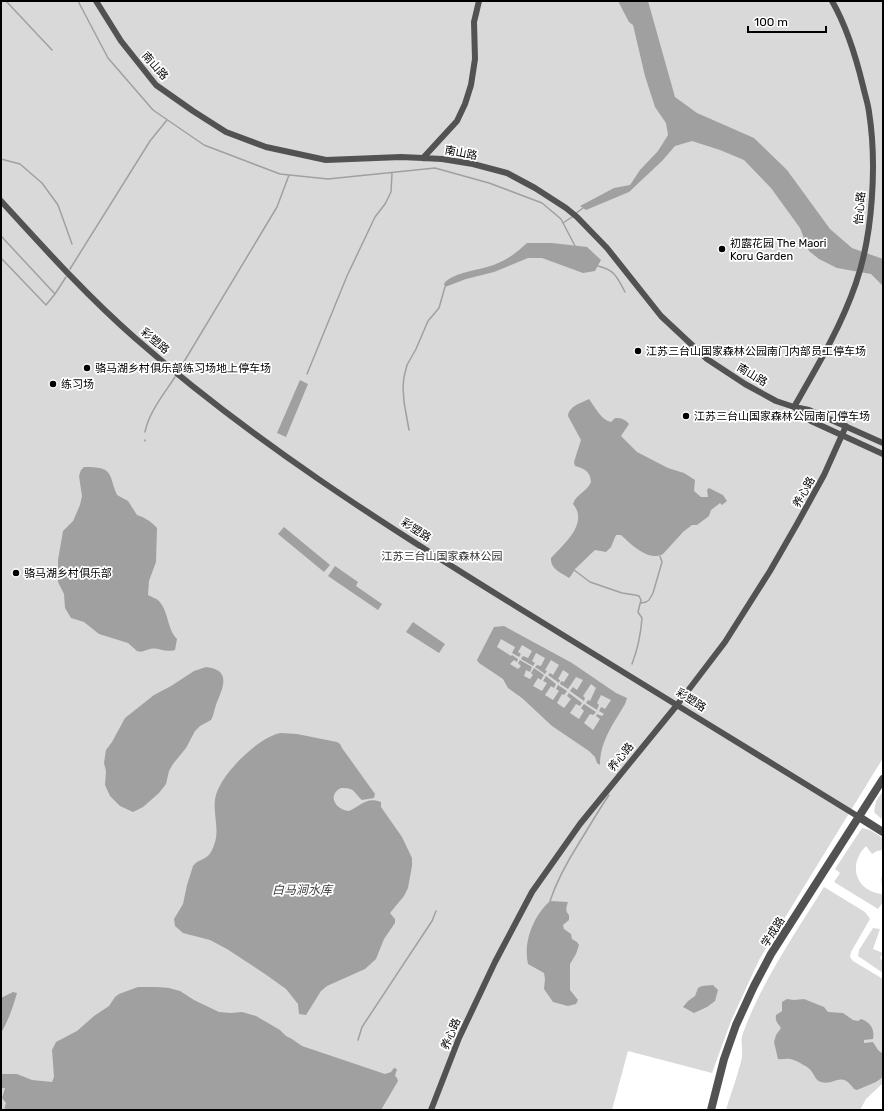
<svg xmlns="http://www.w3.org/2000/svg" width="884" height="1111" viewBox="0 0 884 1111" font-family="Rubik,'Noto Sans SC',sans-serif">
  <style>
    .green { fill: #d9d9d9 }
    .water { fill: #a0a0a0; fill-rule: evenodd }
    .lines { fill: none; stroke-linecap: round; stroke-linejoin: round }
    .stream { stroke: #a0a0a0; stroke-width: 1.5 }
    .minor { stroke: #525252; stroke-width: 6 }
    .tertiary { stroke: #525252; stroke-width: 8 }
    .poi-dot { fill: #000; stroke: #fff; stroke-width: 1.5 }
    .labels { text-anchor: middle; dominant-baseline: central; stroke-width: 3.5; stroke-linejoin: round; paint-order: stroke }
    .street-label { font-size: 11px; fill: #000; stroke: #fff }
    .poi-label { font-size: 11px; fill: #000; stroke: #fff; text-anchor: start }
    .park-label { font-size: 11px; fill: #303030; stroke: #fff }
    .water-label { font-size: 12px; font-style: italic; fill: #414141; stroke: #fff }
  </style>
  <rect width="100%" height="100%" fill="#fff"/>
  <!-- green -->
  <path class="green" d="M1 1H883V758L759 960 731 1021 712 1073 628 1051 612 1110H1Z
    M883 791V820L877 815 874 812 876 801Z
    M862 828 870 830 883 838V850L877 851 872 854 866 846C847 865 856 892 883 894L881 878H883V902L878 909 834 882 840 873 835 869Z
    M824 887 865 912 870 919 851 952 850 957 853 961 883 979V1083L866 1099 860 1110H726C731 1093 738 1075 742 1057 743 1049 740 1041 743 1033 762 981 795 934 824 887Z
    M873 928 880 929 873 949 883 953 880 958 883 961V973L858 956 859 950Z"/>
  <!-- water -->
  <path class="water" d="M618 1H648L675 97 697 113 754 138 787 170 830 229 852 248 883 259V286L871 274 837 268 819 259 809 251 800 228 771 188 744 160 720 150 692 141 675 146 662 161 629 192 586 210 580 206 614 188 630 185 640 170 658 151 668 135 666 123 655 107 645 76 633 25 629 22Z
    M527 243H552L587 247 601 260 595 271 583 273 542 258H528L494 272 466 279 445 287 444 284C451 272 483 270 496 264 509 259 517 252 527 243Z
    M300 380 308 384 286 437 277 433Z
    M589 399C595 407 601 420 611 422L615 418C621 418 625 419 629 424L621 436 637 452 668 468 684 473 695 480 694 491 701 497H708L707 490 709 488 723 495 727 501 722 505 720 503 711 510 709 516 697 525H692L683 532 663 554C648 562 631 544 621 535H616L611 547 606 552 595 550C588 556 582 563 575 569 573 572 572 575 569 578 561 573 550 569 551 558 564 544 589 523 573 504 576 494 588 491 591 482 590 471 585 469 575 466L574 462 581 440 568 416C569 406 581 403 589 399Z
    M84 467C114 467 108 473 117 495L128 501 137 515C144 517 152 522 157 528L156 562 149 581 148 595C151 597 156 598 159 601 169 612 167 629 177 639L175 650C165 653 158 647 150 649 145 650 143 653 137 651L128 643 99 634 84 622 71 618 65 608 64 594 58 582V560L63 531 73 521 80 505 82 496 79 476 81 470Z
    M284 527 330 565 324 572 278 534Z
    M335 566 358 582 356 586 382 604 378 610 328 576Z
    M413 622 445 644 439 653 406 632Z
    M504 626 572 663 616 693 627 698 625 704C614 723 600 741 600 765L597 763 595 757 589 751 552 726 522 698 508 688 503 679 479 663 477 660 494 627ZM501 639 515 647 512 653 519 657 521 654 518 652 522 645 532 651 528 658 523 656 521 659 533 666 535 663 532 661 536 653 545 658 541 666 537 665 535 667 545 674 547 671 545 670 551 660 559 665 553 675 550 673 548 675 559 683 560 680 558 679 563 670 569 674 564 682 561 681 560 684 568 689 576 677 583 680 577 690 573 687 570 691 584 701 585 698 583 696 591 684 596 688 590 701 588 700 586 703 597 710 599 705 597 703 601 695 611 700 605 709 601 707 599 711 604 714 602 716 597 714 596 716 600 719 593 730 584 723 590 714 593 715 596 712 584 704 581 708 584 711 579 719 570 713 576 704 580 706 582 703 569 693 567 696 571 699 564 708 557 703 562 694 564 695 567 691 558 685 556 689 559 691 553 700 545 695 551 686 554 688 556 684 546 676 543 681 547 683 542 691 533 686 538 678 541 680 544 675 534 668 531 673 533 675 530 679 524 676 526 670 530 672 532 667 520 660 518 663 521 666 518 669 510 664 514 660 517 662 518 659 512 655 511 656 497 647Z
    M206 667C233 670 222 689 216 705 214 710 214 715 211 720L200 726 195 731 186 748 173 764 169 771 166 784 159 793 143 807 133 812 120 806 110 796 105 785 106 771 104 763 106 750 112 742 125 718 154 695 171 686 194 671Z
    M281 733 297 734 337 742 340 744 342 748 375 794 374 798 362 800C354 793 355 787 341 788 327 795 335 810 349 811 360 806 367 796 381 802V807L402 837 412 858V866L408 888 404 896 390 913 395 919V923L384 939 376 959 365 969 327 986 321 991 306 1015 299 1014 298 1004 286 989 265 974 227 949 210 940 183 933 175 926 174 919 183 904 187 885 193 866C196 862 199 861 203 859 209 857 212 851 214 845 220 831 213 814 215 800 217 777 259 736 281 733Z
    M550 901 568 902C566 908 565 911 569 915V920L563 925 564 929 571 934 572 939 577 942 579 945 576 954 570 964V990L578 1000 576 1004 568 1006 553 1002 544 989 545 979 544 973 528 964C523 943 533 916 550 901Z
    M713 985 718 990 715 1001 707 1007 694 1013 683 1007 688 1001 695 996 698 988 702 986Z
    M138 987H157L169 988 180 991 194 1000 219 1012 231 1013 242 1012 256 1016 280 1030 286 1036 292 1039 302 1046 385 1074 391 1072 394 1068 397 1069 395 1076 397 1078 398 1081 381 1110H4L6 1103 2 1098 5 1088H3L1 1089V1074H17L32 1080 52 1082 54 1077 52 1050 56 1042 77 1031 94 1016 109 1006 115 997 119 994Z
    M13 992 17 993C13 1007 8 1021 1 1033V998Z
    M787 999 794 1000 804 999 824 1007 828 1012 843 1013 853 1020 858 1021 861 1019C870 1022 875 1029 873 1039L864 1040V1043L873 1042 878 1050 883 1054V1077L876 1082 857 1090 854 1089C841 1070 835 1086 821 1082 814 1080 814 1071 807 1067 802 1064 796 1060 790 1059 786 1058 782 1060 778 1059L774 1042 776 1035 781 1028C778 1023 775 1022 776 1015L782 1011V1002Z"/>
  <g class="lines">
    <!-- stream -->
    <path class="stream" d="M6 1 52 50
      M78 1 108 58 153 110 204 145 280 174 328 179 435 168 489 183 542 203 561 219 575 246
      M1 159 20 164 42 183 58 205 72 244
      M575 214 583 208
      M563 223 572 217
      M1 236 55 294 46 305 1 258
      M598 266C615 270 617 277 625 292
      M70 269 150 141 167 120
      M55 294 66 277
      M179 370 277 207 289 175
      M307 374 347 276 375 217 385 204 391 192 392 173
      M409 430 404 402 403 387 404 377 407 365 416 349 428 321 439 308 445 287
      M145 432C149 412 164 394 175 377
      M145 440V441
      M574 570 590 582 622 593 635 595 639 596 641 600 638 612 642 618C641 632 637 651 632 664
      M641 603 646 602 649 600 653 593 662 562 660 556
      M550 901C557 880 567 862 579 843 589 827 598 811 609 795
      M358 1040 362 1027 432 921 436 911"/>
    <!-- minor -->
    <path class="minor" d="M96 1 121 41 156 85 193 111 226 132 266 147 326 160 401 157 423 158 442 159 473 164 507 173 535 188 566 208 577 217 607 248 661 316 707 359 745 384 776 401 794 407C817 367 841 327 856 283 873 234 877 163 869 112 868 104 865 95 863 86 856 57 847 27 832 1
      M423 158 457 121 465 104 471 85 475 59 474 22 479 1
      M1 201C44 248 87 296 135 338 251 440 383 524 514 605 629 676 744 746 859 817
      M883 443 809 410 794 407 811 421 883 454
      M431 1110 459 1038 495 962 532 892 580 824 677 705 725 642 770 571 797 524 824 475 846 426"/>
    <!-- tertiary -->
    <path class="tertiary" d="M859 817 883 832
      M711 1110 724 1059 736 1025 754 986 771 954 883 779"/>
  </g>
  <!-- markers -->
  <g class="poi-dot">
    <circle cx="722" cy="249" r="4"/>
    <circle cx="638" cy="351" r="4"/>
    <circle cx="87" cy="368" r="4"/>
    <circle cx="53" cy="384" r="4"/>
    <circle cx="686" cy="416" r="4"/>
    <circle cx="16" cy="573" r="4"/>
  </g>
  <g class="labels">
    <!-- street labels -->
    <g class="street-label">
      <text transform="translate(155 66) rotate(48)">南山路</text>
      <text transform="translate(461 153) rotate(10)">南山路</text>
      <text transform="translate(860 208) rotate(-85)">怡心路</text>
      <text transform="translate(155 341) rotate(40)">彩塑路</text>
      <text transform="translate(752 375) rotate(31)">南山路</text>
      <text transform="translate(804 492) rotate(-61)">养心路</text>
      <text transform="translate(416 530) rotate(33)">彩塑路</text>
      <text transform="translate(691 700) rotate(32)">彩塑路</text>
      <text transform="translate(621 757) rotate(-51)">养心路</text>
      <text transform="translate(773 932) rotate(-57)">学成路</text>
      <text transform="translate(451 1034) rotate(-67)">养心路</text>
    </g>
    <!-- poi labels -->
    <g class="poi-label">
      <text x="730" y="243">初露花园 The Maori<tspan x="730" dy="13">Koru Garden</tspan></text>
      <text x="646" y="351">江苏三台山国家森林公园南门内部员工停车场</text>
      <text x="95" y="368">骆马湖乡村俱乐部练习场地上停车场</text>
      <text x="61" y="384">练习场</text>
      <text x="694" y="416">江苏三台山国家森林公园南门停车场</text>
      <text x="24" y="573">骆马湖乡村俱乐部</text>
    </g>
    <!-- park labels -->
    <g class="park-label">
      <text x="442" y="556">江苏三台山国家森林公园</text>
    </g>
    <!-- water labels -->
    <g class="water-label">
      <text x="302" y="890">白马涧水库</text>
    </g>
  </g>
  <!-- border -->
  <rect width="884" height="1111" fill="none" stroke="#000000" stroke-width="4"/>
  <!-- scale -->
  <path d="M748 26v6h78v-6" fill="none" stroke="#000000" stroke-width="2"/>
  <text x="754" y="26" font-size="12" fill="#000000" stroke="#ffffff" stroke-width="3" paint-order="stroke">100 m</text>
</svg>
